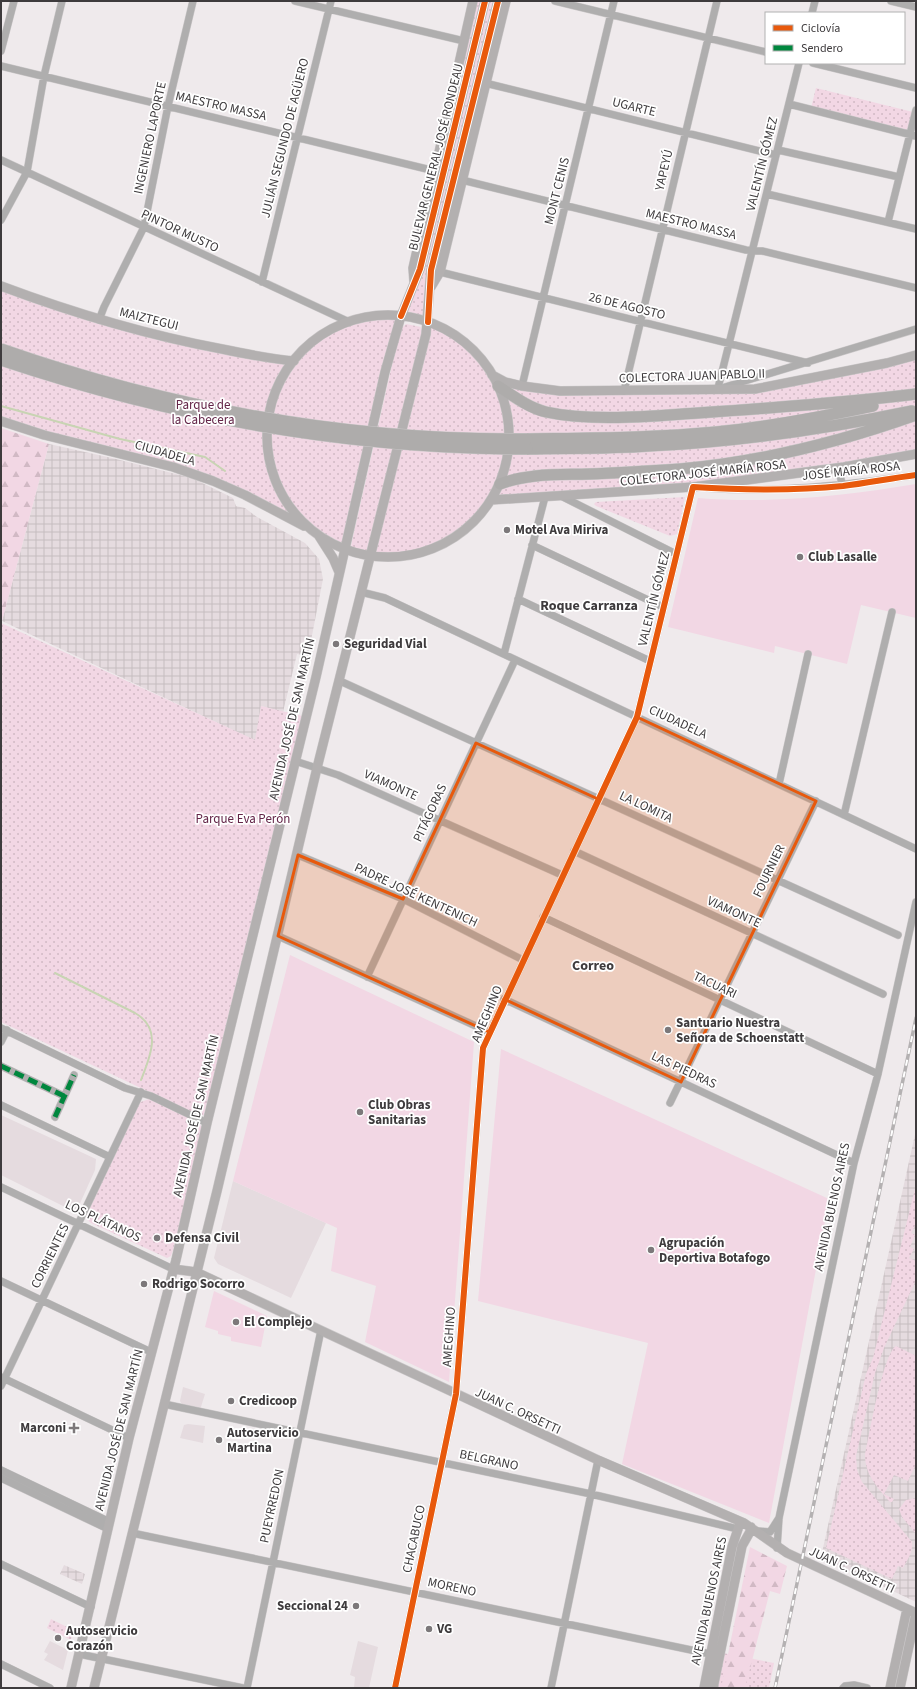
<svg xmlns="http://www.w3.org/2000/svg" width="917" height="1689" viewBox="0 0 917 1689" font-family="'Source Sans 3',sans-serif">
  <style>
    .built { fill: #e5dbdf }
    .industrial { fill: url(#industrial-grid) }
    .grass { fill: url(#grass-dots) }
    .forest { fill: url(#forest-firs) }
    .pitch { fill: #f2d7e4 }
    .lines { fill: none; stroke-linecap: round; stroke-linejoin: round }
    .stream { stroke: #c8d4b3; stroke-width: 2 }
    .minor-casing { stroke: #cbc8c9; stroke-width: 8 }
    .major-casing { stroke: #cbc8c9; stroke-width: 10 }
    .highway-casing { stroke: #cbc8c9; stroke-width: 12 }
    .minor { stroke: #afaeae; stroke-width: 7 }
    .major { stroke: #b3b0b0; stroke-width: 9 }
    .highway { stroke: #aeacab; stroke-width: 11 }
    .rail-casing { stroke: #b4b1b2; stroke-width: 3.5 }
    .rail { stroke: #fff; stroke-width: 2; stroke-dasharray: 6; stroke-linecap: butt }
    .highway-bridge-casing { stroke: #cbc8c9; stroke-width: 12; stroke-linecap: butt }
    .highway-bridge { stroke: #aeacab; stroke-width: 11 }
    .quiet { stroke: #00873e; stroke-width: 5; stroke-dasharray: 10 5; stroke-linecap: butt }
    .cycleway-casing { stroke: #fff; stroke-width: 8 }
    .cycleway { stroke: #e8590c; stroke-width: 6 }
    .marked { fill: #e8590c; fill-opacity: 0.2; stroke: #e8590c; stroke-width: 3; stroke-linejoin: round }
    .poi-dot { fill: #7c787a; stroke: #fff; stroke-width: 1.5 }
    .labels { text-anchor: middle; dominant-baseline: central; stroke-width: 3.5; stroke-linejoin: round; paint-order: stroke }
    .street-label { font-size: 13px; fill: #3e3b3d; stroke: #fff }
    .park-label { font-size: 13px; fill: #632548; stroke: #fff }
    .poi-label { font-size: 13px; font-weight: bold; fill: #3e3b3d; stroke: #fff; text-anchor: start }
    .neighbourhood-label { font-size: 14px; font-weight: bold; fill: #3e3b3d; stroke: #fff }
  </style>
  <defs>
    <pattern id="industrial-grid" width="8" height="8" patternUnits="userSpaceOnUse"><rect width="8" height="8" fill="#e5dbdf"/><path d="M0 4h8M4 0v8" fill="none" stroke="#c6bdc0"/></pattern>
    <pattern id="grass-dots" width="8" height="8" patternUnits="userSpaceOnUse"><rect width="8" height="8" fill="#f2d7e4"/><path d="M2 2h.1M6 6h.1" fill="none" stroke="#d1b9c4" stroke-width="1.8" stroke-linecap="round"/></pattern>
    <pattern id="forest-firs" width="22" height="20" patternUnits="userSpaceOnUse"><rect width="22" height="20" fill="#f2d7e4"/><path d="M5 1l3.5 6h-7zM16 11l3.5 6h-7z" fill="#d1b9c4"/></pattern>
  </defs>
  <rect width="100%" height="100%" fill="#efeaec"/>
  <!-- built -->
  <path class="built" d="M1 1115 96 1159 95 1170 77 1210 73 1211 1 1175Z
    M233 1181 326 1223 291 1298 218 1264 214 1258Z
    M183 1387 205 1394 200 1410 184 1408 180 1401Z
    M188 1424 205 1426 203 1443 180 1438 184 1425Z
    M50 1641 68 1650 63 1670 44 1660 48 1654 44 1652Z
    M358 1641 378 1647 369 1688H354L355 1677 350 1675Z"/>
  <!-- industrial -->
  <path class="industrial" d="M49 444 112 458 192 478 233 498 236 506 245 508 257 517 305 543 319 559 323 579 308 656 297 654 283 712 261 706 256 741 2 621Z
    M916 1130V1602L821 1557Z
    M64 1565 85 1574 82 1584 60 1574Z"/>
  <!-- grass -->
  <path class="grass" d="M473 1H506L440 272 430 289 428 322C456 329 476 352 492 375L560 391 755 389 916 355V454L789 475 492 500C461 543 422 560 370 556L428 322 401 316 345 549 245 495 213 481 1 421V286L99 320 294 361C322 328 359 315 401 316L414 283Z
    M816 88 913 112 908 132 811 108Z
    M406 324 421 327 422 333 367 551 351 547 352 541 400 330Z
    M685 497 677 534 670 536 596 506 594 504 596 502Z
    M1 623 255 740 261 706 302 716 204 1115H198L1 1022Z
    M149 1099 195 1121 199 1123 203 1130 173 1250 171 1256 167 1258 91 1223 85 1218 138 1103Z
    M916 1185V1227L915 1226 911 1233 915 1235 910 1247 914 1249 909 1258 916 1261V1280L884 1348 875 1373 856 1456 857 1470 862 1482 912 1542C913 1552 908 1559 903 1568L898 1566 892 1579 826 1548 866 1374 873 1358Z
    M896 1346 916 1356V1464L908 1481 894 1475 884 1494 894 1499 892 1502H890C878 1488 865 1475 865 1455 869 1436 883 1354 896 1346Z
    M916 1498V1534L902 1517 899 1509 906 1500Z
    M51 1619 73 1630 71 1640 47 1628Z
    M723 1653 774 1663 769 1688H716Z"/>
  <!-- forest -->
  <path class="forest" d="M1 428 49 444 2 621 1 620Z
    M750 1547 787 1566 780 1594 770 1591 745 1688H721Z"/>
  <!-- pitch -->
  <path class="pitch" d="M916 484V618L861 605 847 664 775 646 774 653 668 627 698 498C771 504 844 496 916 484Z
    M290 955 474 1042 449 1382 365 1342 376 1286 331 1271 337 1228 233 1181Z
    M501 1049 829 1199 769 1523 622 1464 648 1343 478 1301Z
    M214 1291 267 1316 261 1347 231 1341V1337L218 1334V1331L205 1327Z"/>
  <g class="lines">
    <!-- stream -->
    <path class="stream" d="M1 406 120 439 205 457 225 471
      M55 973 135 1013C163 1029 150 1057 141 1080"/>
    <!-- minor casing -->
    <g class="minor-casing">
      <path id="minor" d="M295 1 464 41
        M555 1 766 52
        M891 1 916 7
        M812 13 815 1
        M1 51 14 1
        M813 63 916 88
        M1 66 435 171
        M485 83 776 155
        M789 104 916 136
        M778 150 899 177
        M1 160 349 322
        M462 180 746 250 762 251 916 288
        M767 194 916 229
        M1 220 27 172 44 76 62 1
        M888 222 916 110
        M440 272 808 363
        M262 282 331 1
        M99 320 104 307 144 227 168 106 193 1
        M522 386 614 1
        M725 387 916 329
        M718 388 799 63
        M624 391 717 1
        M843 486 840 476 844 467
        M708 488C778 493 847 485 916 475
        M561 496 676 554
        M532 545 663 607
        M361 592 385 598 916 849
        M518 599 650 661
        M504 654 545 497
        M340 681 898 935
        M295 761 338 775 562 875
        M779 784 808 654
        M844 815 892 612
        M574 851 883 994
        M298 855 403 899 523 960
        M543 917 878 1074
        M278 936 489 1032
        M367 977 515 660
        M504 999 854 1163
        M1 1028 125 1088 151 1096 207 1123
        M1 1042 7 1030
        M1 1066 64 1096
        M670 1103 816 801
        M1 1105 110 1157
        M55 1117 74 1075
        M1 1187 173 1269
        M1 1281 151 1352
        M1 1377 129 1438
        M1 1386 141 1092
        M164 1404 591 1494 738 1529
        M1 1470 110 1522
        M1 1478 108 1529
        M758 1531 770 1532 779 1518
        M132 1533 715 1655
        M777 1548 779 1518 854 1163 878 1074 916 902
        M1 1564 91 1607
        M79 1654 243 1688
        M1 1664 50 1688
        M247 1688 321 1330
        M395 1688 456 1394 483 1048 637 717 693 487H697
        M551 1688 598 1460
        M843 1688 845 1686 854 1685 867 1688"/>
    </g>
    <!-- major casing -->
    <g class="major-casing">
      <path id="major" d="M414 281 413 268 473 1
        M1 286C73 313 147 335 222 349 246 354 270 359 294 361
        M431 287 440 272 506 1
        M267 436a121 121 0 1 1 242 0a121 121 0 1 1-242 0Z
        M492 375 505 382 522 386 560 391 755 389 887 363 916 355
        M1 421 44 435 173 467 213 481 245 495 304 526
        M491 500 693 487 844 467 916 454
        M319 536 333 558 339 572
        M173 1269 196 1272 598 1460 744 1523 787 1553 916 1613 900 1688
        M71 1688 129 1438 176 1260 207 1123 316 677 385 372 401 316 420 269 485 1
        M94 1688 217 1191 317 768 426 334 431 270 498 1
        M704 1688 732 1547 739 1526 744 1523
        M713 1688 742 1546 751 1530V1527
        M890 1688 907 1609"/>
    </g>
    <!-- highway casing -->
    <g class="highway-casing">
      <path id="highway" d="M498 386C513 396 529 408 546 412 592 422 651 416 698 413 771 408 844 403 916 394
        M527 439C590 438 653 438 716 432 769 427 821 417 873 406
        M527 449C567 448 608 449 648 446 737 442 825 429 912 411
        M500 484C529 473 558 475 589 474 620 473 650 471 680 469 761 462 840 442 916 415"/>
    </g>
    <!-- minor -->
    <use href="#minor" class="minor"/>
    <!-- major -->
    <use href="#major" class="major"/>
    <!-- highway -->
    <use href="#highway" class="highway"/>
    <!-- rail casing -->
    <g class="rail-casing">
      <path id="rail" d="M775 1688 916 1018"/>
    </g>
    <!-- rail -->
    <use href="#rail" class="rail"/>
    <!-- highway-bridge casing -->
    <g class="highway-bridge-casing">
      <path id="highway-bridge" d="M1 349C170 408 348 441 527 439
        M1 360C171 417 347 449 527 449"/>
    </g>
    <!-- highway-bridge -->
    <use href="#highway-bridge" class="highway-bridge"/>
    <!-- quiet -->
    <path class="quiet" d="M1 1066 64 1096
      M55 1117 74 1075"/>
    <!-- cycleway casing -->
    <g class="cycleway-casing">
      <path id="cycleway" d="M401 316 420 269 485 1
        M428 322 431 270 498 1
        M395 1688 456 1394 483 1048 637 717 693 487C742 490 793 491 843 486 867 483 892 478 916 475"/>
    </g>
    <!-- cycleway -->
    <use href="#cycleway" class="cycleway"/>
  </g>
  <!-- marked area -->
  <path class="marked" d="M637 717 816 801 681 1082 504 999 489 1032 278 936 298 855 403 899 476 743 598 799Z"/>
  <!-- markers -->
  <g class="poi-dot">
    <circle cx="507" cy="530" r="4"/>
    <circle cx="800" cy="557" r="4"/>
    <circle cx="336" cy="644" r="4"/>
    <circle cx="668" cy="1030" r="4"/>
    <circle cx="360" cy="1112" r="4"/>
    <circle cx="157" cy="1238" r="4"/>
    <circle cx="651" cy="1250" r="4"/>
    <circle cx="144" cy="1284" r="4"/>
    <circle cx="236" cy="1322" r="4"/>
    <circle cx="231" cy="1401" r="4"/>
    <path d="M72 1422h4v4h4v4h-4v4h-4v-4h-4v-4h4z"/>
    <circle cx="219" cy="1440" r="4"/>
    <circle cx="356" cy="1606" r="4"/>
    <circle cx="429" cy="1629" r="4"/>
    <circle cx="58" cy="1638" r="4"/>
  </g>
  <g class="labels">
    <!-- street labels -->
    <g class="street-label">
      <text transform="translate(221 106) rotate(13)">MAESTRO MASSA</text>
      <text transform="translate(634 107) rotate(14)">UGARTE</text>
      <text transform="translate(150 138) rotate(-78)">INGENIERO LAPORTE</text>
      <text transform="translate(285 138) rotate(-76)">JULIÁN SEGUNDO DE AGÜERO</text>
      <text transform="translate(436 157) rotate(-76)">BULEVAR GENERAL JOSÉ RONDEAU</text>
      <text transform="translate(762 164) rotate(-76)">VALENTÍN GÓMEZ</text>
      <text transform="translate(664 170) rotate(-77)">YAPEYÚ</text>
      <text transform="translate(557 191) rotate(-76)">MONT CENIS</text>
      <text transform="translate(691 224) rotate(14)">MAESTRO MASSA</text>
      <text transform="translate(180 231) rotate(25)">PINTOR MUSTO</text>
      <text transform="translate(627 306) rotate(14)">26 DE AGOSTO</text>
      <text transform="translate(149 319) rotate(14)">MAIZTEGUI</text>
      <text transform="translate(692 376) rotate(-2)">COLECTORA JUAN PABLO II</text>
      <text transform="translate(165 453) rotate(16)">CIUDADELA</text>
      <text transform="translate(851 471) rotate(-6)">JOSÉ MARÍA ROSA</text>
      <text transform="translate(703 473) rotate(-6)">COLECTORA JOSÉ MARÍA ROSA</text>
      <text transform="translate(654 599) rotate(-76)">VALENTÍN GÓMEZ</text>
      <text transform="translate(292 719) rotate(-77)">AVENIDA JOSÉ DE SAN MARTÍN</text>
      <text transform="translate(678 722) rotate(25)">CIUDADELA</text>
      <text transform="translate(391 785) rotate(24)">VIAMONTE</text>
      <text transform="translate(646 807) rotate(25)">LA LOMITA</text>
      <text transform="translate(430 813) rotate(-65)">PITÁGORAS</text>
      <text transform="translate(769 871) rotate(-64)">FOURNIER</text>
      <text transform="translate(416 895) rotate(25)">PADRE JOSÉ KENTENICH</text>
      <text transform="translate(734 912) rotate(25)">VIAMONTE</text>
      <text transform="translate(715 985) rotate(25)">TACUARI</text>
      <text transform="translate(487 1014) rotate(-67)">AMEGHINO</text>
      <text transform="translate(684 1070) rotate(25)">LAS PIEDRAS</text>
      <text transform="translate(196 1116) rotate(-77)">AVENIDA JOSÉ DE SAN MARTÍN</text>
      <text transform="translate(832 1207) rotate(-78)">AVENIDA BUENOS AIRES</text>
      <text transform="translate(103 1221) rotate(25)">LOS PLÁTANOS</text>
      <text transform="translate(50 1256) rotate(-64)">CORRIENTES</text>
      <text transform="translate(449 1337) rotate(-86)">AMEGHINO</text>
      <text transform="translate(518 1411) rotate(25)">JUAN C. ORSETTI</text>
      <text transform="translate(119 1430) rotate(-76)">AVENIDA JOSÉ DE SAN MARTÍN</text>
      <text transform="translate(489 1460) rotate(12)">BELGRANO</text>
      <text transform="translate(272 1506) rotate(-78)">PUEYRREDON</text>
      <text transform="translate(414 1539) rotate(-78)">CHACABUCO</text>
      <text transform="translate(852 1570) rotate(25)">JUAN C. ORSETTI</text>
      <text transform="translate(452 1587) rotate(12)">MORENO</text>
      <text transform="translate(709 1601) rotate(-78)">AVENIDA BUENOS AIRES</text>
    </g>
    <!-- park labels -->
    <g class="park-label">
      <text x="203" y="405">Parque de<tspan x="203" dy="15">la Cabecera</tspan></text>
      <text x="243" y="819">Parque Eva Perón</text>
    </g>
    <!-- poi labels -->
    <g class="poi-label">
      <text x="515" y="530">Motel Ava Miriva</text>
      <text x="808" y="557">Club Lasalle</text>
      <text x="344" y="644">Seguridad Vial</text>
      <text x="676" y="1023">Santuario Nuestra<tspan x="676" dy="15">Señora de Schoenstatt</tspan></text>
      <text x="368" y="1105">Club Obras<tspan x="368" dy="15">Sanitarias</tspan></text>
      <text x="165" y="1238">Defensa Civil</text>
      <text x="659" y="1243">Agrupación<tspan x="659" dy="15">Deportiva Botafogo</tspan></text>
      <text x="152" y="1284">Rodrigo Socorro</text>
      <text x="244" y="1322">El Complejo</text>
      <text x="239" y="1401">Credicoop</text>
      <text x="66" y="1428" text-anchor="end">Marconi</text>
      <text x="227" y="1433">Autoservicio<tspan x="227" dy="15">Martina</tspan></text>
      <text x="348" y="1606" text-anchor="end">Seccional 24</text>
      <text x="437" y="1629">VG</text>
      <text x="66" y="1631">Autoservicio<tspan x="66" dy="15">Corazón</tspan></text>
    </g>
    <!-- neighbourhood labels -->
    <g class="neighbourhood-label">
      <text x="589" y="606">Roque Carranza</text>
      <text x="593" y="966">Correo</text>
    </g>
  </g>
  <!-- border -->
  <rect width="917" height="1689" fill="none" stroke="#3e3b3d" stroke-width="4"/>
  <!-- legend -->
  <rect x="765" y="12" width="140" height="52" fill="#ffffff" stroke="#b2b1b1"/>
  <rect x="773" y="25" width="20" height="6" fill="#e8590c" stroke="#b2b1b1"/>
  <text x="801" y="32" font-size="12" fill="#3e3b3d">Ciclovía</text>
  <rect x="773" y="45" width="20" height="6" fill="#00873e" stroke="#b2b1b1"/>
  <text x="801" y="52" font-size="12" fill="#3e3b3d">Sendero</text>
</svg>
